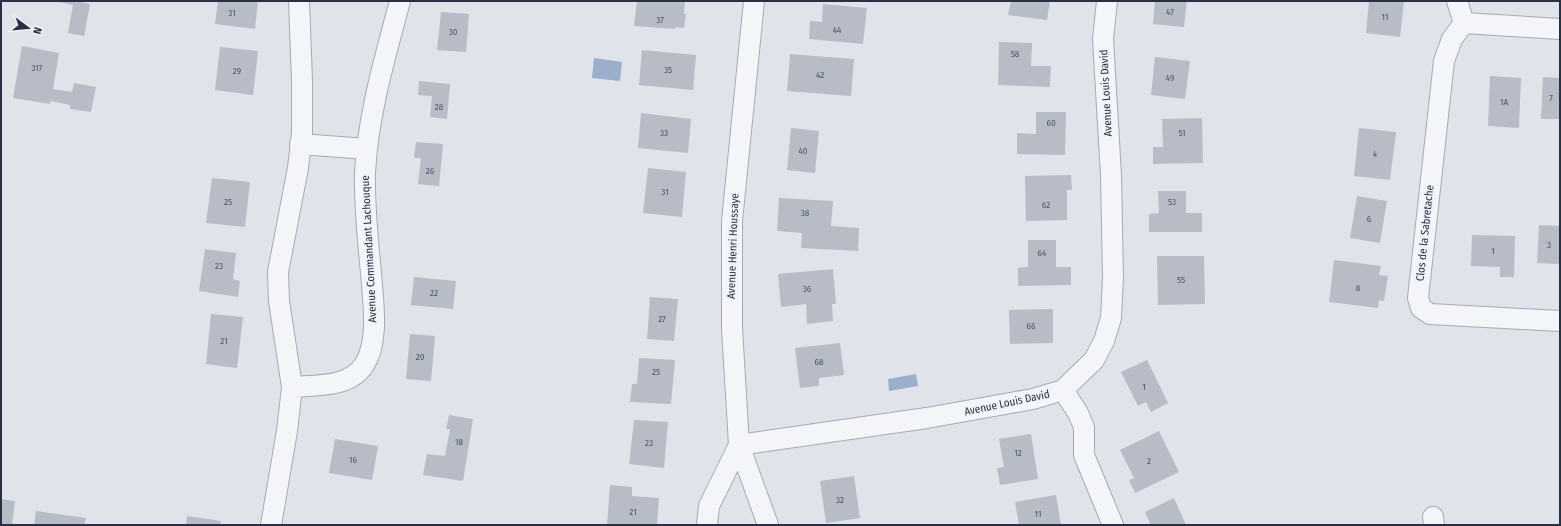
<svg xmlns="http://www.w3.org/2000/svg" width="1561" height="526" viewBox="0 0 1561 526" font-family="'Fira Sans Condensed',sans-serif">
  <style>
    .water { fill: #9baecb }
    .building { fill: #b7bcc7 }
    .lines { fill: none; stroke-linecap: round; stroke-linejoin: round }
    .street-casing { stroke: #a5aab4; stroke-width: 22 }
    .street { stroke: #f3f5f8; stroke-width: 20 }
    .labels { text-anchor: middle; dominant-baseline: central; stroke-width: 3.5; stroke-linejoin: round; paint-order: stroke }
    .number-label { font-size: 9px; fill: #4c5363 }
    .street-label { font-size: 11px; fill: #283042; stroke: #f0f2f7 }
  </style>
  <rect width="100%" height="100%" fill="#e0e3ea"/>
  <!-- water -->
  <path class="water" d="M594 58 622 62 620 81 592 78Z
    M916 374 918 386 889 391 888 379Z"/>
  <!-- building -->
  <path class="building" d="M53 1H77L90 4 84 36 68 33 73 5Z
    M218 1H258L255 29 215 24Z
    M637 1H685L684 14H686L684 28 675 27V29L634 26Z
    M1011 1H1050L1047 20 1008 15Z
    M1155 1H1187L1184 27 1153 24Z
    M1369 1H1404L1400 37 1366 33Z
    M823 4 867 8 863 44 809 39 810 21 822 22Z
    M441 12 469 14 466 52 437 50Z
    M999 42 1032 43 1031 66H1051L1050 87 998 85Z
    M22 46 59 53 53 89 72 92 74 83 96 87 91 112 70 109V105L50 101V104L13 98Z
    M220 47 258 51 253 95 215 90Z
    M642 50 696 55 693 90 639 85Z
    M790 54 854 59 851 96 787 91Z
    M1155 57 1190 61 1185 99 1151 95Z
    M1490 76 1521 78 1519 128 1488 126Z
    M1543 77 1560 78V119H1541Z
    M419 81 450 84 447 119 430 117 432 96 418 95Z
    M1036 112H1066L1065 155 1017 154V133L1036 134Z
    M641 113 691 119 688 153 638 148Z
    M1202 118 1203 163 1153 164V147H1163L1162 119Z
    M791 128 819 131 815 173 787 170Z
    M1359 128 1396 132 1390 180 1354 176Z
    M416 142 443 144 439 186 418 184 421 158H414Z
    M648 168 686 172 682 217 643 213Z
    M1071 175 1072 190H1067V220L1026 221 1025 176Z
    M212 178 250 182 245 227 206 223Z
    M1158 191H1186V213H1202V232H1149V214L1159 213Z
    M1357 196 1387 201 1380 243 1350 238Z
    M779 198 833 201 831 226 859 228 858 251 801 248 802 233 777 231Z
    M1539 225 1560 226V264L1537 263Z
    M1472 235 1515 236 1514 277H1500V267L1471 266Z
    M1028 240H1056V267H1071V285L1018 286V268L1028 267Z
    M205 249 236 253 233 279 240 281 238 297 199 291Z
    M1157 256H1204L1205 304 1158 305Z
    M1334 260 1381 266 1379 275 1388 276 1384 301 1379 300 1378 308 1329 302Z
    M833 269 836 304H832L833 321 807 324 806 304 781 307 778 274Z
    M414 277 456 281 453 309 411 305Z
    M650 297 678 299 674 341 647 339Z
    M1053 309V343L1010 344 1009 310Z
    M211 314 243 317 237 368 206 364Z
    M410 334 435 336 431 381 406 379Z
    M840 343 844 375 819 378V386L800 388 795 348Z
    M639 358 675 360 671 404 630 402 632 384H637Z
    M1147 360 1168 403 1151 412 1146 402 1138 406 1121 372Z
    M449 415 473 419 463 481 423 475 427 454 445 456 450 429H446Z
    M634 420 668 422 664 468 629 464Z
    M1159 431 1179 472 1135 493 1129 480 1134 478 1120 450Z
    M1031 434 1038 479 1000 485 997 468 1004 467 999 439Z
    M335 439 378 446 372 480 329 473Z
    M854 476 860 518 826 523 820 481Z
    M610 485 632 487V496L659 498 657 525H607Z
    M1056 495 1061 525H1019L1015 502Z
    M1174 498 1186 525H1151L1145 512Z
    M1 499 15 501 12 525H1Z
    M36 511 86 518 84 525H34Z
    M187 516 221 521 220 525H186Z"/>
  <g class="lines">
    <!-- street casing -->
    <g class="street-casing">
      <path id="street" d="M1457 1 1464 23 1560 29
        M1464 23 1452 39 1444 61 1418 298 1421 308 1430 314 1560 321
        M300 144 367 149
        M292 387C316 385 349 388 364 365 378 344 374 309 372 285 369 248 364 210 365 173 368 114 385 58 400 1
        M1063 390 1078 413 1084 427V455L1113 525
        M1433 517 1434 525
        M271 525 287 431 292 387 279 301 278 272 298 168 302 133V81L299 1
        M707 525 709 506 739 445 732 328V221L754 1
        M768 525 739 445 927 418 1033 399 1063 390 1094 360 1104 341 1111 318 1113 278 1111 175 1103 39 1107 1"/>
    </g>
    <!-- street -->
    <use href="#street" class="street"/>
  </g>
  <g class="labels">
    <!-- number labels -->
    <g class="number-label">
      <text x="1170" y="12">47</text>
      <text x="232" y="13">31</text>
      <text x="1385" y="17">11</text>
      <text x="660" y="20">37</text>
      <text x="837" y="30">44</text>
      <text x="453" y="32">30</text>
      <text x="1015" y="54">58</text>
      <text x="37" y="68">317</text>
      <text x="668" y="70">35</text>
      <text x="237" y="71">29</text>
      <text x="820" y="75">42</text>
      <text x="1170" y="78">49</text>
      <text x="1551" y="98">7</text>
      <text x="1504" y="102">1A</text>
      <text x="439" y="107">28</text>
      <text x="1051" y="123">60</text>
      <text x="664" y="133">33</text>
      <text x="1182" y="133">51</text>
      <text x="803" y="151">40</text>
      <text x="1375" y="154">4</text>
      <text x="430" y="171">26</text>
      <text x="665" y="192">31</text>
      <text x="228" y="202">25</text>
      <text x="1172" y="202">53</text>
      <text x="1046" y="205">62</text>
      <text x="805" y="213">38</text>
      <text x="1369" y="219">6</text>
      <text x="1549" y="245">3</text>
      <text x="1493" y="251">1</text>
      <text x="1042" y="253">64</text>
      <text x="219" y="266">23</text>
      <text x="1181" y="280">55</text>
      <text x="1358" y="288">8</text>
      <text x="807" y="289">36</text>
      <text x="434" y="293">22</text>
      <text x="662" y="319">27</text>
      <text x="1031" y="326">66</text>
      <text x="224" y="341">21</text>
      <text x="420" y="357">20</text>
      <text x="819" y="362">68</text>
      <text x="656" y="372">25</text>
      <text x="1144" y="387">1</text>
      <text x="459" y="442">18</text>
      <text x="649" y="443">23</text>
      <text x="1018" y="453">12</text>
      <text x="353" y="460">16</text>
      <text x="1149" y="461">2</text>
      <text x="840" y="500">32</text>
      <text x="633" y="512">21</text>
      <text x="1038" y="514">11</text>
    </g>
    <!-- street labels -->
    <g class="street-label">
      <text transform="translate(1106 93) rotate(-93)">Avenue Louis David</text>
      <text transform="translate(1425 233) rotate(-84)">Clos de la Sabretache</text>
      <text transform="translate(733 246) rotate(-88)">Avenue Henri Houssaye</text>
      <text transform="translate(369 249) rotate(-93)">Avenue Commandant Lachouque</text>
      <text transform="translate(1007 403) rotate(-12)">Avenue Louis David</text>
    </g>
  </g>
  <!-- border -->
  <rect width="1561" height="526" fill="none" stroke="#283042" stroke-width="4"/>
  <!-- north arrow -->
  <g transform="translate(28 28) rotate(106)" stroke="#f0f2f7" stroke-width="3" paint-order="stroke">
  <path d="M0-3L7 15L0 10L-7 15Z" fill="#283042"/>
  <text y="-6" font-size="11" font-weight="bold" text-anchor="middle" fill="#283042">N</text>
  </g>
</svg>
